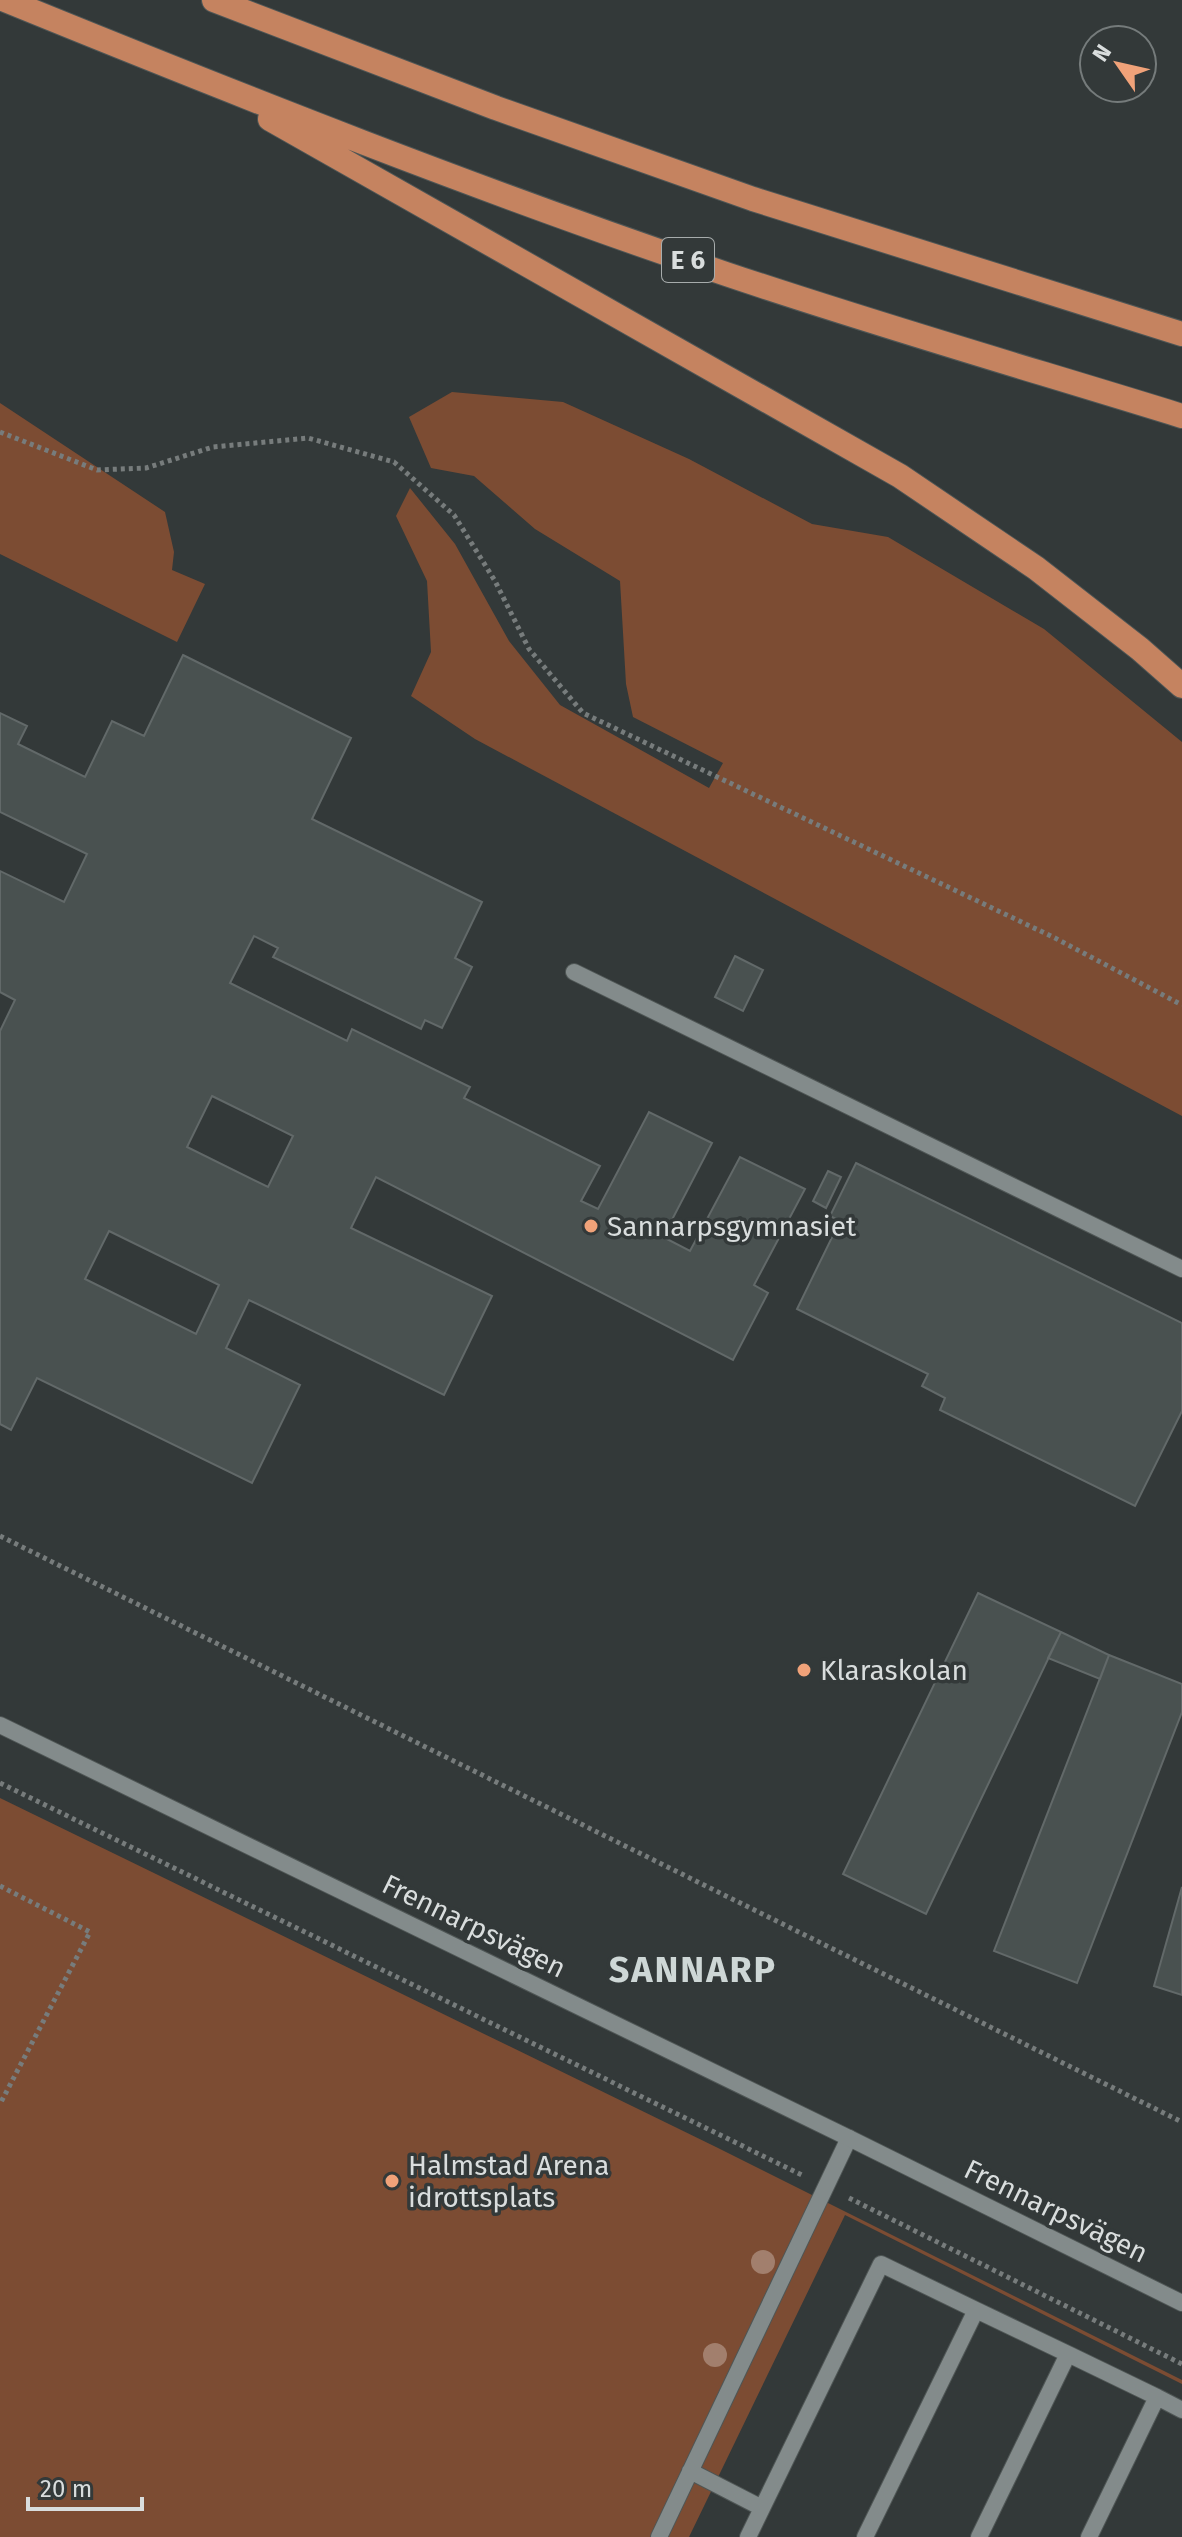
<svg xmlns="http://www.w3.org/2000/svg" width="1182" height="2537" viewBox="0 0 1182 2537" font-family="'Fira Sans',sans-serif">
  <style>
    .green { fill: #7c4c33 }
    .building { fill: #495150; stroke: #626969; stroke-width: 2; fill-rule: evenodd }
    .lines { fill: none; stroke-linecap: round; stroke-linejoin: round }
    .service-casing { stroke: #4f5655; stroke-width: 18 }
    .tertiary-casing { stroke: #4f5655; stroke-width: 18 }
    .motorway-casing { stroke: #4f5655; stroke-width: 26 }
    .path { stroke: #777c7c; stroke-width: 5; stroke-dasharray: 4 4; stroke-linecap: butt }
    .service { stroke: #838b8b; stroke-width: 16 }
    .tertiary { stroke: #838b8b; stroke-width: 16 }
    .motorway { stroke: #c58360; stroke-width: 24 }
    .tree { fill: #a27f6d }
    .poi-dot { fill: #f0a279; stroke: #333939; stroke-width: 3 }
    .labels { text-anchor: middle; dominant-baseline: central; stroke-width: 7; stroke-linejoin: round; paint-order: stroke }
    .shield { fill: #333939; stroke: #a7acac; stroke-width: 2 }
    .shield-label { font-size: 26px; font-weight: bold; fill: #d9dddd }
    .poi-label { font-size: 28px; fill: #d9dddd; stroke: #333939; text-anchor: start }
    .street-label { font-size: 28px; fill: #d9dddd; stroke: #333939 }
    .district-label { font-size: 36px; font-weight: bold; letter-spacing: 2px; fill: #ced7d6; stroke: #333939 }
  </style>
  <rect width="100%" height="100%" fill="#333939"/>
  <!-- green -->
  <path class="green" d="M452 392 563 402 689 459 812 524 888 537 1044 629 1182 742V1116L475 739 411 696 431 652 427 581 396 516 410 488 455 544 509 641 560 705 709 788 723 763 633 717 626 684 620 581 535 529 474 476 431 468 409 417Z
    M0 403 165 512 174 552 172 570 205 584 177 642 0 554Z
    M0 1798 716 2147 1182 2380V2384L845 2215 689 2537H0Z"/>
  <!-- building -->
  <path class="building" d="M183 655 351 738 312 819 482 902 455 958 472 967 442 1028 425 1020 421 1029 273 957 278 948 254 936 230 983 347 1041 352 1029 470 1087 464 1098 600 1166 581 1201 598 1209 649 1112 712 1143 663 1237 690 1251 740 1157 805 1189 754 1285 768 1293 733 1360 376 1177 351 1228 492 1296 444 1395 249 1300 226 1348 300 1385 252 1483 37 1378 11 1430 0 1424V1031L15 1000 0 992V871L64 902 87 854 0 812V713L27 726 18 744 85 777 112 721 144 736ZM212 1096 293 1136 268 1187 187 1147ZM109 1231 219 1285 196 1334 85 1279Z
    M735 956 763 970 743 1011 715 997Z
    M856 1163 1182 1323V1411L1135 1506 940 1410 945 1398 922 1386 928 1374 797 1309 840 1221 830 1216Z
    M828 1171 841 1177 826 1208 813 1201Z
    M978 1593 1061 1632 926 1914 843 1874Z
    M1061 1632 1109 1655 1100 1679 1048 1658Z
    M1109 1655 1182 1684V1712L1077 1983 994 1951Z
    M1182 1887V1995L1154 1986Z"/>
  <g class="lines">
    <!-- service casing -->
    <g class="service-casing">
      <path id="service" d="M574 972 1182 1269
        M976 2310 1068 2354
        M1157 2397 1182 2410
        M690 2471 762 2508
        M659 2537 849 2138
        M748 2537 881 2264 976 2310 865 2537
        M979 2537 1068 2354 1157 2397 1089 2537"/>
    </g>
    <!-- tertiary casing -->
    <g class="tertiary-casing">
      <path id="tertiary" d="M0 1725 849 2138 1182 2303"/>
    </g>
    <!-- motorway casing -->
    <g class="motorway-casing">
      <path id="motorway" d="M5 0C243 97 483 192 726 274 877 325 1030 369 1182 416
        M214 0 496 108 753 199 1182 334
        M270 119 900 476 1036 568 1140 649 1182 686"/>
    </g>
    <!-- path -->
    <path class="path" d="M0 432 97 470 146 468 213 447 308 438 394 462 454 515 495 581 529 649 583 713 1053 937 1182 1005
      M0 1536 1182 2122
      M0 1783 804 2176
      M0 1886 90 1932 0 2104
      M849 2198 1182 2364"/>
    <!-- service -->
    <use href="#service" class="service"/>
    <!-- tertiary -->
    <use href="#tertiary" class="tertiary"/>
    <!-- motorway -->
    <use href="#motorway" class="motorway"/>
  </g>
  <!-- trees -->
  <g class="tree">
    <circle cx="763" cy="2262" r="12"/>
    <circle cx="715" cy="2355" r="12"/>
  </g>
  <!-- markers -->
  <g class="poi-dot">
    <circle cx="591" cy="1226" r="8"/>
    <circle cx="804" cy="1670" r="8"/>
    <circle cx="392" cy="2181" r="8"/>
  </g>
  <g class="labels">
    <!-- shield labels -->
    <rect class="shield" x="662" y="238" width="52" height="44" rx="6"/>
    <g class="shield-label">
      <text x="688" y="260">E 6</text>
    </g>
    <!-- poi labels -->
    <g class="poi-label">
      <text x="607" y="1226">Sannarpsgymnasiet</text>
      <text x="820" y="1670">Klaraskolan</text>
      <text x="408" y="2165">Halmstad Arena<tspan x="408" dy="32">idrottsplats</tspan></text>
    </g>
    <!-- street labels -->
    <g class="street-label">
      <text transform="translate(474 1926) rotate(26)">Frennarpsvägen</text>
      <text transform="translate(1056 2211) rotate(26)">Frennarpsvägen</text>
    </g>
    <!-- district labels -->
    <g class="district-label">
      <text x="693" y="1970">SANNARP</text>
    </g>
  </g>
  <!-- north arrow -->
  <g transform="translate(1118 64) rotate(304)"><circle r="38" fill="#333939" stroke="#757b7b" stroke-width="2"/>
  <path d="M0-6L14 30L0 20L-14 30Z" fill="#f0a279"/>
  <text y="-12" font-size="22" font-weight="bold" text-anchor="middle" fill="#d9dddd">N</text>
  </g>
  <!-- scale -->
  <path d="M28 2497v12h114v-12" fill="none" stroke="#d9dddd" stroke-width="4"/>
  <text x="40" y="2497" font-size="24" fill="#d9dddd" stroke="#333939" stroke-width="6" paint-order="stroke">20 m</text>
</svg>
